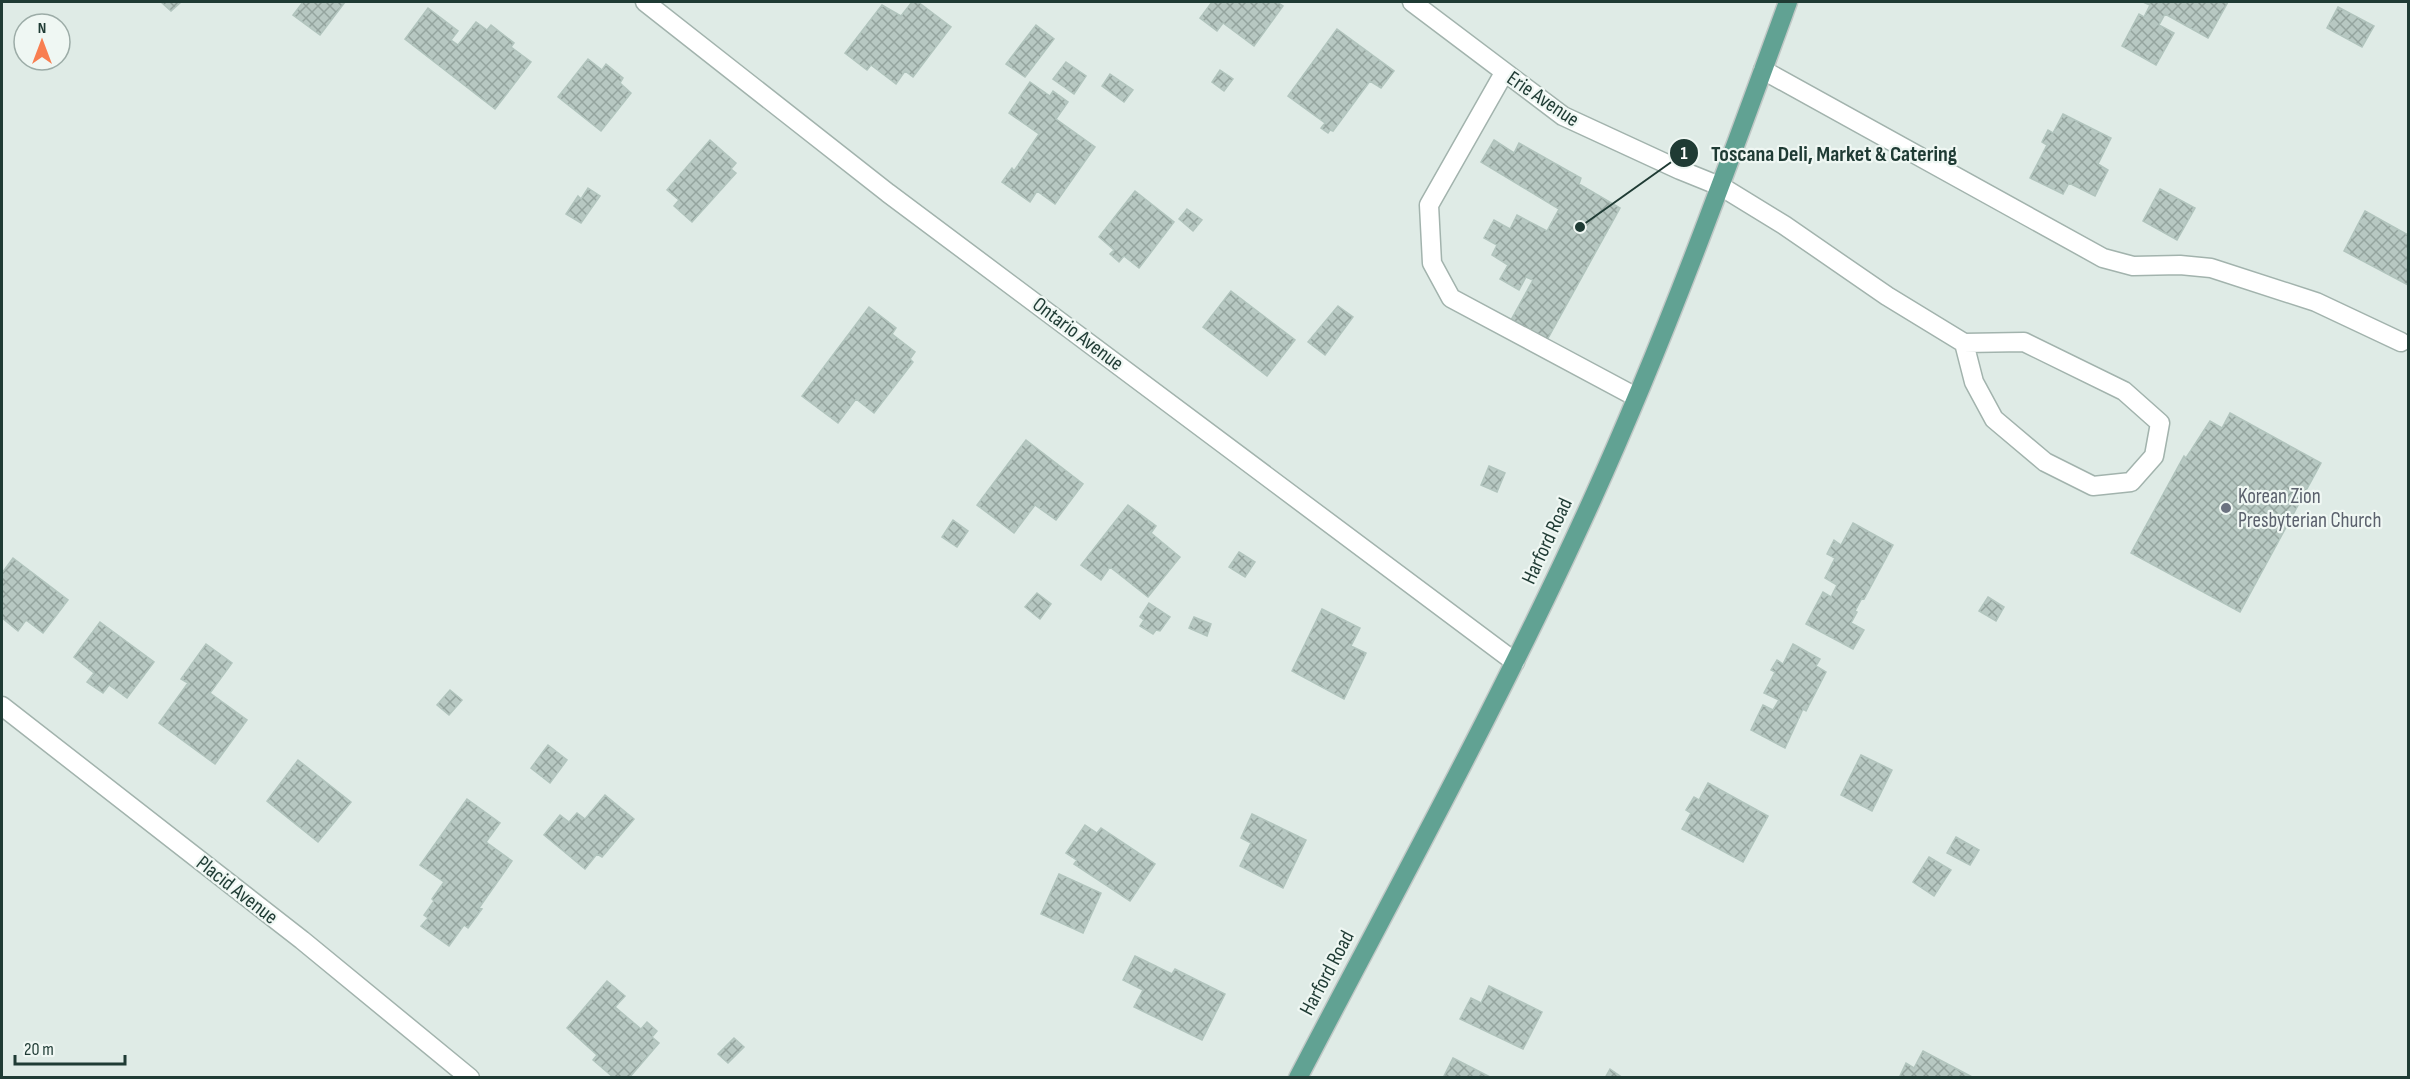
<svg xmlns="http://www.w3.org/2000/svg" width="2410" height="1079" viewBox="0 0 2410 1079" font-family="'Sofia Sans Condensed',sans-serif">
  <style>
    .building { fill: url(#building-cross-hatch); stroke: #b1c4bd; stroke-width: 1.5 }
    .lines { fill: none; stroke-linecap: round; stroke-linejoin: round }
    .minor-casing { stroke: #a2b3ad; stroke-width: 21 }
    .major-casing { stroke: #c0c8c6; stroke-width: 21 }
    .minor { stroke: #fff; stroke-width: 18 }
    .major { stroke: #61a293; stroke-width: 18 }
    .worship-dot { fill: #6b7280; stroke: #eff7f3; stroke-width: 2 }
    .labels { text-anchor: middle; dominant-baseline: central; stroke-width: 4.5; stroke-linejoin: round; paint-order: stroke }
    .street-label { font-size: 21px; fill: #1f3b34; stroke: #eff7f3 }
    .worship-label { font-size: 21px; fill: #5b616d; stroke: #eff7f3; text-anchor: start }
    .leader { fill: none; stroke: #1f3b34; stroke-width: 2 }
    .callout-dot { fill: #1f3b34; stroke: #eff7f3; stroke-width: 2 }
    .mark-label { font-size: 18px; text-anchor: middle; font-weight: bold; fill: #fff }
    .callout-label { font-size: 22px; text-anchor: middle; font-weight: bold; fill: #1f3b34; stroke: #eff7f3; stroke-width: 4.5; stroke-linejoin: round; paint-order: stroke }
  </style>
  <defs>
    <pattern id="building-cross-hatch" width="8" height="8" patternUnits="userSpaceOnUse" patternTransform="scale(1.5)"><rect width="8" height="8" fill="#b7c8c2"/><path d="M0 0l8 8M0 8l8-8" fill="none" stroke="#94a49e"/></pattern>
  </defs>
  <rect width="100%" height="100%" fill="#dfebe6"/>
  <!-- building -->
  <path class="building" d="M161 2H181L171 11Z
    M303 2H345L320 35 293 15Z
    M912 2H918L951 27 913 77 905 71 896 84 871 65 867 70 845 53 882 5 901 16Z
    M1212 2H1277L1283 6 1254 46 1223 23 1217 31 1200 18Z
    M2143 2H2228L2208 38 2165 14 2159 25 2174 33 2156 65 2122 46 2139 14 2144 17 2150 5Z
    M2338 7 2374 26 2362 47 2327 28Z
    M428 8 458 31 451 40 458 45 476 22 487 30 491 25 514 43 511 47 531 62 495 109 405 39Z
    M1036 25 1054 39 1025 77 1006 64Z
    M1337 29 1394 71 1381 88 1370 81 1333 131 1330 130 1328 133 1321 128 1325 123 1288 96Z
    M588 59 602 70 606 64 623 78 620 83 631 93 601 131 558 97Z
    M1066 62 1086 76 1074 94 1053 79Z
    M1220 70 1233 79 1224 91 1212 82Z
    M1110 74 1133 90 1124 102 1102 86Z
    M1030 82 1050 96 1053 91 1068 102 1056 119 1095 147 1055 204 1037 191 1030 202 1002 182 1012 168 1014 171 1039 134 1009 113Z
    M2063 114 2111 138 2098 164 2108 170 2095 196 2069 183 2063 194 2030 178 2047 145 2042 142 2048 130 2053 133Z
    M710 140 736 163 731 169 736 173 692 222 674 206 679 200 667 190Z
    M1494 140 1514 153 1519 143 1581 178 1579 184 1620 208 1547 340 1511 320 1533 280 1526 277 1519 290 1500 279 1508 265 1492 255 1497 245 1484 238 1494 220 1510 229 1517 215 1547 231 1559 209 1481 162Z
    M588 188 600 196 581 223 566 214 578 196 581 199Z
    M2160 189 2195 208 2177 240 2143 221Z
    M1135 191 1174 222 1139 268 1124 256 1119 262 1110 254 1114 250 1099 237Z
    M1187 209 1202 220 1193 231 1179 219Z
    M2365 211 2408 235V285L2344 251Z
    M1231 291 1295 340 1267 376 1203 327Z
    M1338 306 1353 317 1325 355 1308 342Z
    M869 307 896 328 892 334 915 352 910 359 913 362 874 413 856 399 838 423 802 396Z
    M2230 413 2321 463 2240 612 2131 553 2184 456 2186 458 2210 421 2222 428Z
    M1026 440 1083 484 1056 520 1035 505 1014 533 977 505Z
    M1489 466 1505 473 1497 492 1481 485Z
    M1128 505 1156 526 1151 533 1180 557 1148 597 1110 567 1101 580 1081 565Z
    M953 520 968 531 957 547 942 537Z
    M1853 523 1893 545 1864 599 1862 598 1855 611 1857 612 1851 623 1864 630 1853 649 1806 624 1823 592 1831 597 1837 585 1825 578 1835 558 1827 554 1834 540 1841 545Z
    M1239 552 1255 562 1245 577 1229 567Z
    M13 558 68 600 43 633 26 620 18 631 2 618V573Z
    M1037 593 1051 604 1040 619 1025 607Z
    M1988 597 2004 607 1996 621 1979 611Z
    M1149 603 1170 617 1160 631 1156 630 1153 634 1140 626 1144 620 1140 617Z
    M1322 609 1360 628 1351 646 1366 653 1344 699 1292 671Z
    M1194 617 1211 624 1207 636 1189 628Z
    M100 622 154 662 127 698 109 685 103 693 87 682 94 673 74 657Z
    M206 644 232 663 210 693 247 720 215 764 159 723 188 683 181 679Z
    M1793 644 1820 659 1816 666 1826 672 1806 711 1803 709 1785 748 1751 730 1763 705 1773 710 1779 700 1764 693 1775 672 1771 670 1777 660 1783 664Z
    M450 690 462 700 449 715 437 705Z
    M548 745 567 760 550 783 531 768Z
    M1861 755 1892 770 1872 811 1841 795Z
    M298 760 351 802 318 842 267 801Z
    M1708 783 1768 816 1743 862 1682 829 1691 813 1686 810 1694 797 1699 800Z
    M605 795 634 819 602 857 597 854 585 869 544 835 560 815 569 822 577 813 585 819Z
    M467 799 500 823 486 842 512 861 479 908 482 909 468 928 464 925 449 946 421 926 428 918 424 915 434 901 432 899 444 882 420 865Z
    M1252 814 1306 840 1283 888 1240 866 1251 843 1241 838Z
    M1085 825 1097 833 1101 828 1155 864 1130 901 1074 864 1077 860 1066 853Z
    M1956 837 1979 850 1970 865 1947 853Z
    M1929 857 1951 870 1934 896 1913 882Z
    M1059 874 1101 893 1083 933 1041 914Z
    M1135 956 1172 974 1175 969 1225 994 1202 1040 1134 1007 1143 990 1123 980Z
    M607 981 625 996 615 1007 641 1029 647 1022 657 1031 652 1037 659 1043 629 1078H614L593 1060 597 1055 567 1028Z
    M1489 986 1542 1012 1523 1049 1460 1019 1471 998 1481 1003Z
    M734 1038 744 1047 728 1063 718 1054Z
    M1923 1051 1974 1078H1899L1906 1063 1914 1068Z
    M1453 1058 1490 1077 1443 1078Z
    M1610 1069 1623 1078H1605Z"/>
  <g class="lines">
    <!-- minor casing -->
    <g class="minor-casing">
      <path id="minor" d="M645 2 888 193 1515 662
        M1412 2 1563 116 1680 170 1722 187 1784 225 1887 296 1964 343 2024 342 2124 391 2160 423 2154 456 2131 482 2093 486 2045 462 1994 419 1974 382 1964 343
        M1763 70 2103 258 2133 266 2180 265 2211 268 2316 302 2401 342
        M1504 73 1429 205 1432 263 1451 298 1636 397
        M2 706 302 940 470 1078"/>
    </g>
    <!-- major casing -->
    <g class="major-casing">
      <path id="major" d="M1298 1078C1398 886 1503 696 1592 500 1666 337 1727 169 1788 2"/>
    </g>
    <!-- minor -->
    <use href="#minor" class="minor"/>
    <!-- major -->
    <use href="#major" class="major"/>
  </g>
  <!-- markers -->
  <circle class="worship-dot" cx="2226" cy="508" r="6"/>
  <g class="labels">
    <!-- street labels -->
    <g class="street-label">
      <text transform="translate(1543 99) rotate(34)">Erie Avenue</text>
      <text transform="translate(1078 334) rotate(37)">Ontario Avenue</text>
      <text transform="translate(1547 541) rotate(-65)">Harford Road</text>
      <text transform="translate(237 890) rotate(38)">Placid Avenue</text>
      <text transform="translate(1327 973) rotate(-62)">Harford Road</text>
    </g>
    <!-- worship labels -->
    <g class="worship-label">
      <text x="2238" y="496">Korean Zion<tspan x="2238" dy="24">Presbyterian Church</tspan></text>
    </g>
  </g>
  <!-- callouts -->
  <path class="leader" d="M1580 227L1684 153"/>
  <g class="callout-dot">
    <circle cx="1580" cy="227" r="6"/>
    <circle cx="1684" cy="153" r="15"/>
  </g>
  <g class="mark-label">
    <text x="1684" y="159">1</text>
  </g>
  <g class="callout-label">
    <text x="1834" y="161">Toscana Deli, Market &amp; Catering</text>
  </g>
  <!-- border -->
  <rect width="2410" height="1079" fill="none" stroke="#1f3b34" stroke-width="6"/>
  <!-- north arrow -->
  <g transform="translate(42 42)"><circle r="28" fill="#eff7f3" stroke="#9caca7" stroke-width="1.5"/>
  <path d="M0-4.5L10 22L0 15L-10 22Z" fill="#f87e50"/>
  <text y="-9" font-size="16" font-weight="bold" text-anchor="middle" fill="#1f3b34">N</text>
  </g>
  <!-- scale -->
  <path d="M15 1055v9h110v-9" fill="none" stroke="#1f3b34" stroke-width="3"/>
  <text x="24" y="1055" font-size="18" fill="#1f3b34" stroke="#eff7f3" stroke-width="4.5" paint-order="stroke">20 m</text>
</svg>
